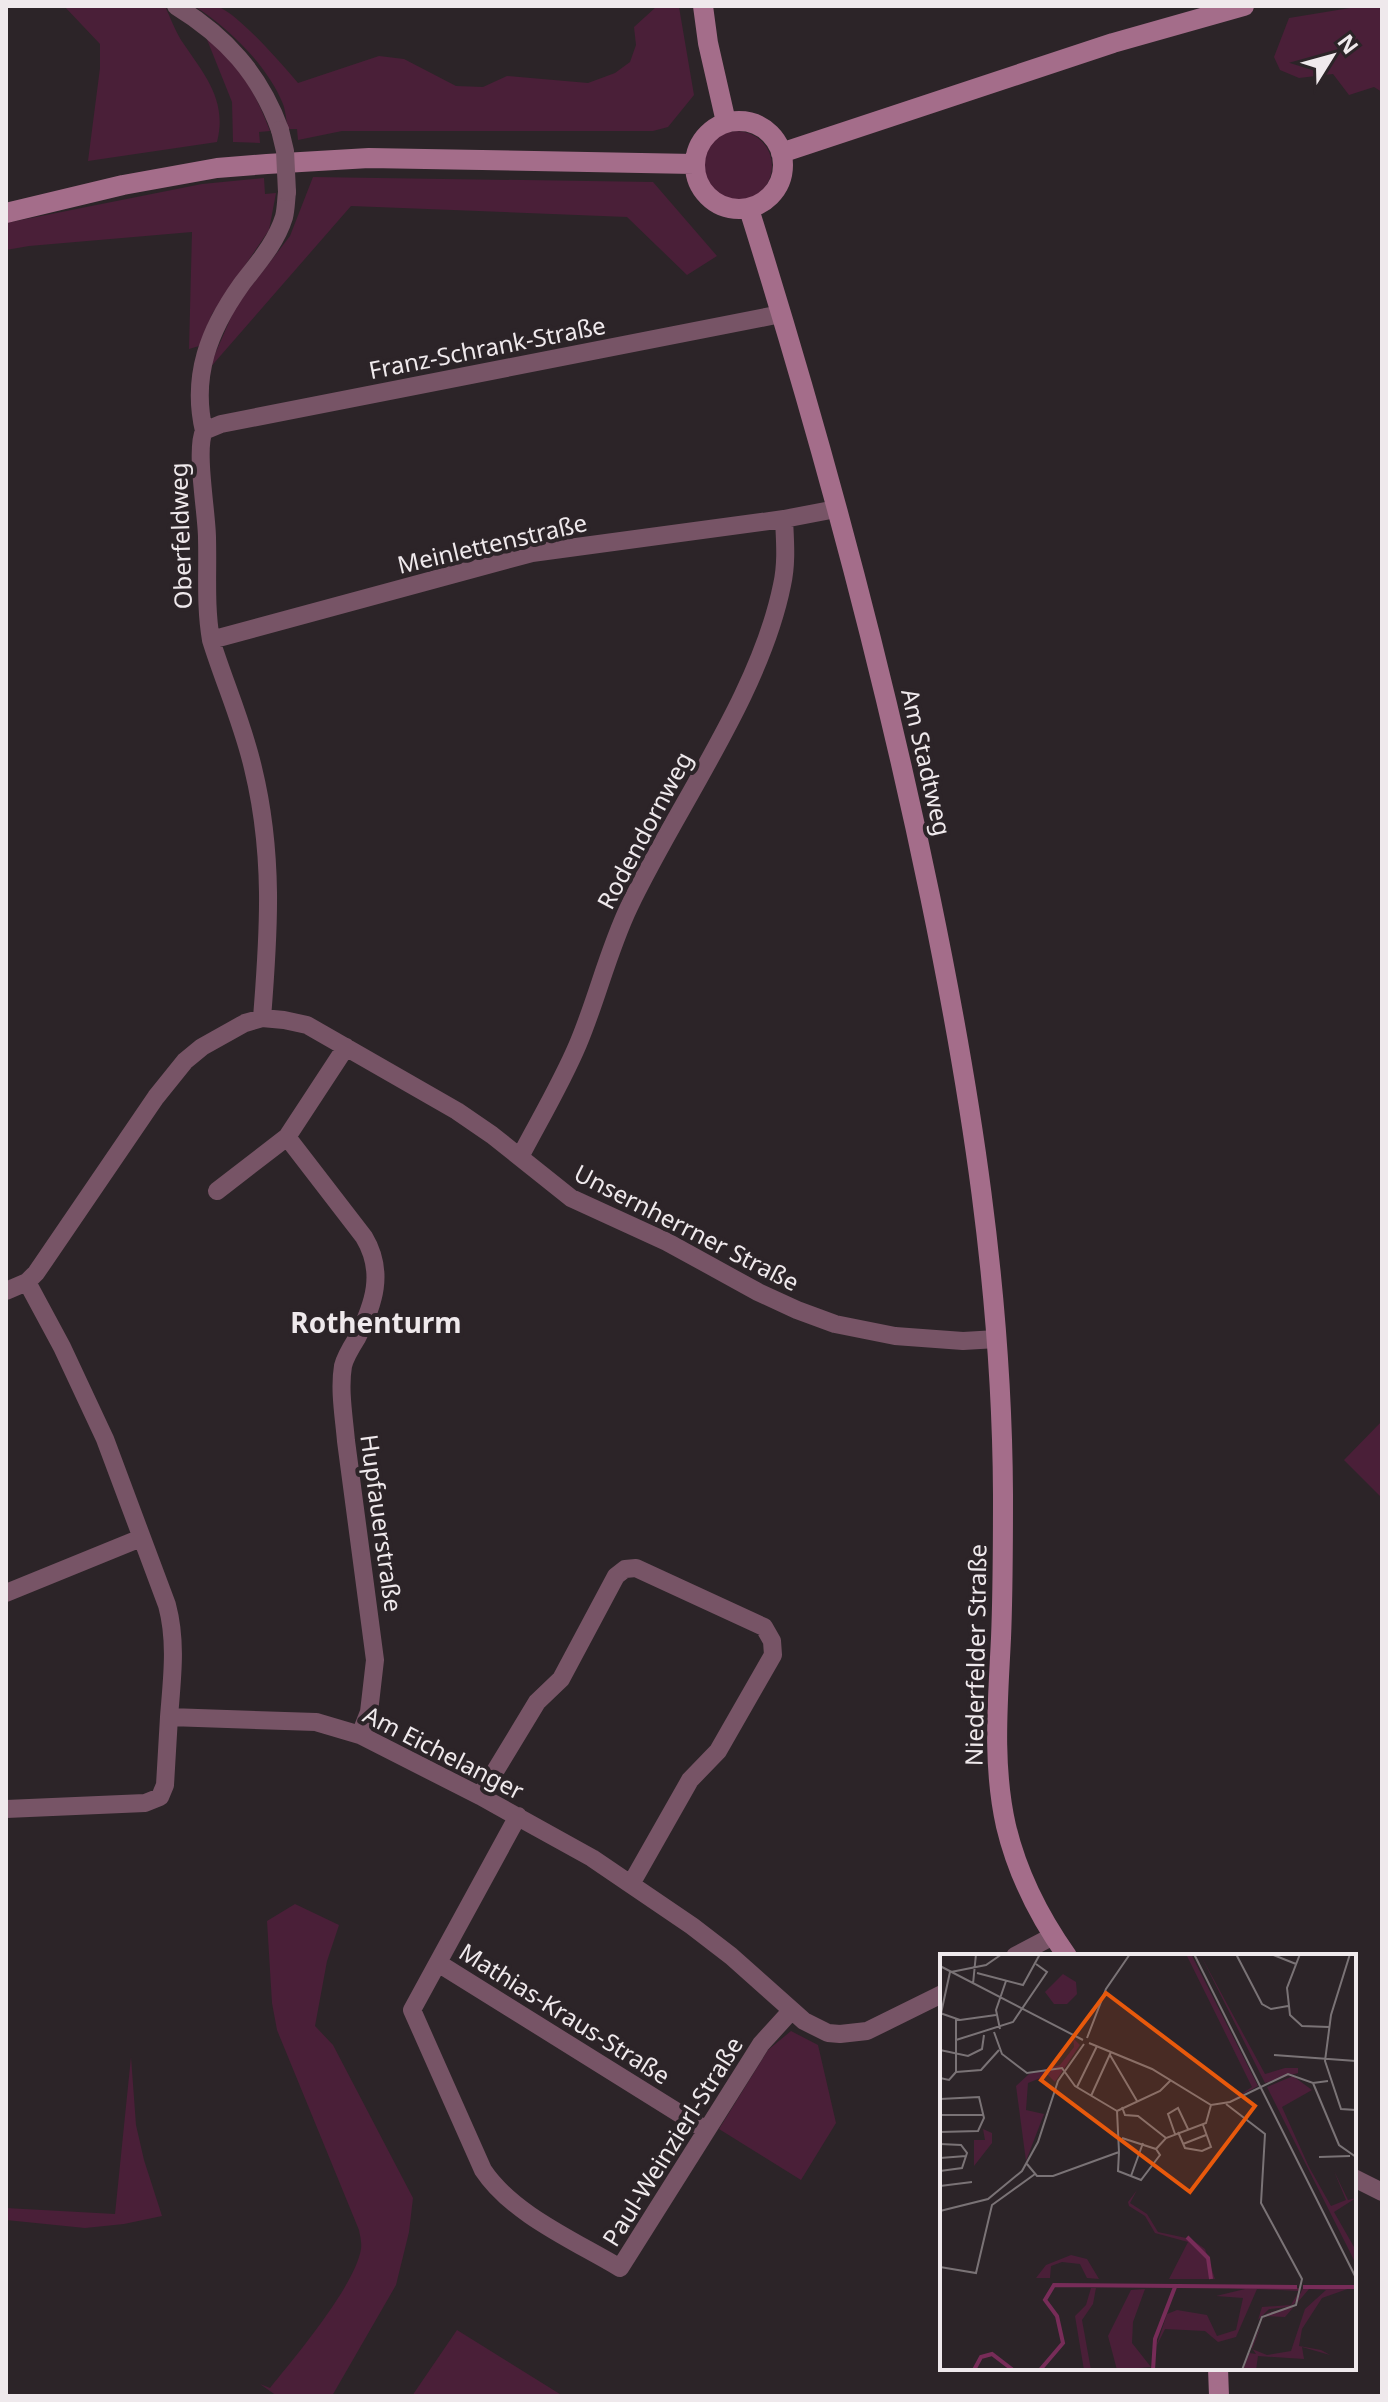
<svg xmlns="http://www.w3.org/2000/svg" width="1388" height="2402" viewBox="0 0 1388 2402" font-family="'Noto Sans',sans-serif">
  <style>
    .green { fill: #4a1f38 }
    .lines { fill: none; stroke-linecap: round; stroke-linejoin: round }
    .street { stroke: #775466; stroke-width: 18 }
    .secondary { stroke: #a46d8a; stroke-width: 20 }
    .street-bridge { stroke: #775466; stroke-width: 18 }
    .labels { text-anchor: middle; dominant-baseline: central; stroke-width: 8; stroke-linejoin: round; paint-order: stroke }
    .street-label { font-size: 24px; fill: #efe9ec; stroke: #2c2428 }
    .quarter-label { font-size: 28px; font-weight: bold; fill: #efe9ec; stroke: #2c2428 }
    .inset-river { fill: none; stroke: #772c58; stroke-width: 4 }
    .inset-road { fill: none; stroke: #7a7376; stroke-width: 2 }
    .view { fill: #e8590c; fill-opacity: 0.15; stroke: #e8590c; stroke-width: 4 }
    .inset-edge { fill: none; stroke: #efe9ec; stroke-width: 4 }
  </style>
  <rect width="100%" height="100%" fill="#2c2428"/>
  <!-- green -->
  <path class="green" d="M64 6H165C170 17 175 30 181 40 203 73 228 99 217 142L88 161 100 68V44Z
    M194 6C202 6 212 5 219 7 240 16 282 64 298 83L379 56 404 59 456 86 483 87 507 76 588 83 615 73 630 62 636 45 634 27 656 7H679L694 95 668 127 653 131H342L298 140 297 129H288C286 121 286 112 283 104 268 66 228 27 194 6Z
    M1362 6H1382V92L1374 87 1349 95 1333 74 1299 78 1280 70 1274 57 1289 18Z
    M206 37C239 64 255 91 270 131L259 132 260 143 233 142 232 102Z
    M702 166a35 35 0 1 1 70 0a35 35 0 1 1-70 0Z
    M313 177 653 182 717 256 687 275 627 217 351 206 208 370 236 306 290 236Z
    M264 178 265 194 276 193 269 230 212 314 199 346 189 349 192 232 29 246 6 250V223L202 184Z
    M1382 1421V1498L1344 1460Z
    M295 1904 339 1925 327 1961 315 2026 333 2045 413 2198 409 2232 396 2285 332 2396H277L260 2384 270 2388C295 2357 355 2286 361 2249 362 2242 360 2236 359 2230L277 2030 272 2003 267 1921Z
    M791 2031 818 2045 836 2123 801 2180 719 2129 768 2050Z
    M131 2057 136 2125 144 2160 162 2216 124 2224 85 2228 6 2220V2208L115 2214Z
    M457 2330 563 2396H412Z"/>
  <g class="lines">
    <!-- street -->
    <path class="street" d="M176 6C225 36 260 74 280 130
      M204 431C195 450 207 514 207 538 208 573 205 605 211 640 224 682 243 724 253 768 274 854 269 931 262 1018
      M204 431 221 424 781 314
      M204 431C191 376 209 330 241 285 257 264 276 243 284 217 286 209 286 200 287 192
      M211 640 532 553 784 519 836 509
      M346 1047 287 1137 364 1237C385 1272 374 1304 357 1338 352 1346 345 1357 343 1366 339 1390 344 1417 346 1441L375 1660 369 1712 360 1735
      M520 1157C540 1119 562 1082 578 1044 597 999 608 951 629 907 677 806 760 694 782 585 787 563 785 541 784 519
      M217 1191 287 1137
      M27 1282 62 1347 105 1439 167 1605C177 1642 172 1679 169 1717L316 1722 360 1735 480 1796 592 1858 692 1926 731 1956 804 2021 828 2033 840 2034 867 2031 942 1994
      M6 1291 27 1282 36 1273 156 1097 185 1061 202 1047 245 1023 262 1018 284 1020 307 1025 457 1111 492 1135 571 1198 667 1242 758 1292 797 1310 835 1324 895 1336 963 1341 997 1339
      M6 1593 141 1538
      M480 1796 537 1702 561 1679 616 1576 625 1569 636 1568 764 1627 772 1641 773 1655 718 1751 690 1780 631 1884
      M6 1809 145 1803 160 1797 165 1785 169 1717
      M518 1816 412 2010 483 2170C512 2214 575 2241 620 2268L761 2044 791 2011
      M1015 1956 1053 1936
      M438 1963 706 2130
      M1354 2178 1382 2192"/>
    <!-- secondary -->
    <path class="secondary" d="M703 6 708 43 726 122
      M695 165a44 44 0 1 1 88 0a44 44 0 1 1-88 0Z
      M781 153 1113 43 1244 6
      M749 209C820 435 882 664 930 896 971 1094 1002 1292 1003 1494 1003 1542 1003 1590 1001 1638 998 1701 992 1764 1006 1826 1017 1872 1040 1918 1067 1956
      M6 213 123 185 217 168 267 164 369 158 694 164
      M1218 2368 1219 2396"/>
    <!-- street-bridge -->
    <path class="street-bridge" d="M280 130 285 151 287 192"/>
  </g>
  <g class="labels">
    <!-- street labels -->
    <g class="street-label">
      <text transform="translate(487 347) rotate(-11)">Franz-Schrank-Straße</text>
      <text transform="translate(180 536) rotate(-92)">Oberfeldweg</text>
      <text transform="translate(492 543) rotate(-13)">Meinlettenstraße</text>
      <text transform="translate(927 762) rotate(77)">Am Stadtweg</text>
      <text transform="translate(644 830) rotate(-62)">Rodendornweg</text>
      <text transform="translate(687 1227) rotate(27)">Unsernherrner Straße</text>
      <text transform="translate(382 1523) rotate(82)">Hupfauerstraße</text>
      <text transform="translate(975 1655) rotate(-89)">Niederfelder Straße</text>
      <text transform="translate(444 1752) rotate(27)">Am Eichelanger</text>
      <text transform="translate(565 2013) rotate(32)">Mathias-Kraus-Straße</text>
      <text transform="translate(672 2141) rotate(-58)">Paul-Weinzierl-Straße</text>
    </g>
    <!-- quarter labels -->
    <g class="quarter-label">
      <text x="376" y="1322">Rothenturm</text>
    </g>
  </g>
  <!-- overview -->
  <g transform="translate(940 1954)">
    <rect width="416" height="416" fill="#2c2428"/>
    <path d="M246 0H251L318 132 290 147 312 133ZM260 0 325 120 345 114H358V119L325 129ZM123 20 136 28 137 40 127 50H114L105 38ZM133 84 140 91 115 128 108 121 88 129 86 156 104 160 86 207 76 132 89 120 120 111 134 93ZM353 122 372 136 342 153 369 213 391 252 406 246 394 217 408 246 416 244 394 258 414 293 416 310 327 133ZM43 175 52 179V189L34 212V186H45ZM197 236 190 249 207 260 218 278 251 285 265 295 275 325H229L248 288 215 279 205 262 189 252 188 248ZM131 301 147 305 159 325 147 324 140 310 122 308 111 312 110 324H96L106 311ZM416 332 382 344 362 375 359 392 381 396 390 401 362 393 364 405 318 402 316 416H303L309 399 316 400 311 393 327 359 354 353 363 334ZM369 335 386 336 365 355 351 397 327 401 312 395 325 362 345 363ZM272 333H338L360 334 359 343 358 346 354 350 348 353 329 355 318 366 322 353 351 351 359 337 317 335 296 383 278 388 265 377 225 375 216 393 227 360 237 356 267 361 277 382 296 376 303 344 276 342 305 335ZM151 334H156L153 350 142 366 151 416H144L135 362 146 351ZM205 335 193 368 192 389 211 413 177 416 168 382 191 336Z" fill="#4a1f38" fill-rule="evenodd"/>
    <path class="inset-river" d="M247 283 268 304 271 325M363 333H416M34 416 41 403 52 400 73 416M100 416 123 389 117 362 105 346 114 331 357 333M213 416 215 385 235 333"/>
    <path class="inset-road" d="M254 0 416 324M296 0 322 50 331 55 348 52M331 0 356 10M360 0 347 34 350 61 362 72 389 73M410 0 391 61 385 107 401 155 416 156M0 12 143 86M11 18 46 11 62 0M37 19 83 31 100 0M33 30 36 0M0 59 20 66 56 61M0 64 10 18M60 75 56 56 66 27M54 78 62 100 87 119 122 114 135 132 177 157M147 84 166 35 190 0M16 86 73 68 107 18 96 10M149 89 212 115 271 151 290 148 348 120 373 129 388 127M0 96 28 102 42 95 44 81M170 101 197 147M334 101 416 107M16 118 41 116 59 96M0 124 9 126 16 118V65M373 129 399 191 416 203M137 133 157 92M151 142 171 98M0 145 39 143 44 164 38 177 0 178M286 150 325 180 321 249 362 325 356 351 322 363 302 416M182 153 185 161 198 162 226 184M177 157 220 137 231 126M0 161H44M238 178 245 194 262 197 271 193 263 171M235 180 228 160 238 154 248 175M182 184 216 195 226 184 266 169 271 151M0 190 21 191 27 199 22 214 0 217M243 190 266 181M179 198 178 217 201 226 220 201 216 195M379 203 410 202M0 204 26 202M87 210 97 222H113L179 198 177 157M191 222 203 189M0 232 32 228M0 257 48 245 82 217 98 188 118 127 144 90M0 313 36 319 52 251 95 220"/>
    <path class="view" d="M166 39 315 152 250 238 101 126Z"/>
    <rect width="416" height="416" class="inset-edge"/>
  </g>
  <!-- border -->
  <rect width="1388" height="2402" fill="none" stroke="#efe9ec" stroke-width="16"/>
  <!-- north arrow -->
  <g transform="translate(1332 56) rotate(53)" stroke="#2c2428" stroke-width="6" paint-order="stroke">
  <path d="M0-6L14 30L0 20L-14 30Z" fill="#efe9ec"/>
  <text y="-12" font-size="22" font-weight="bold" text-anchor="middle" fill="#efe9ec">N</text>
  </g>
</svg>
